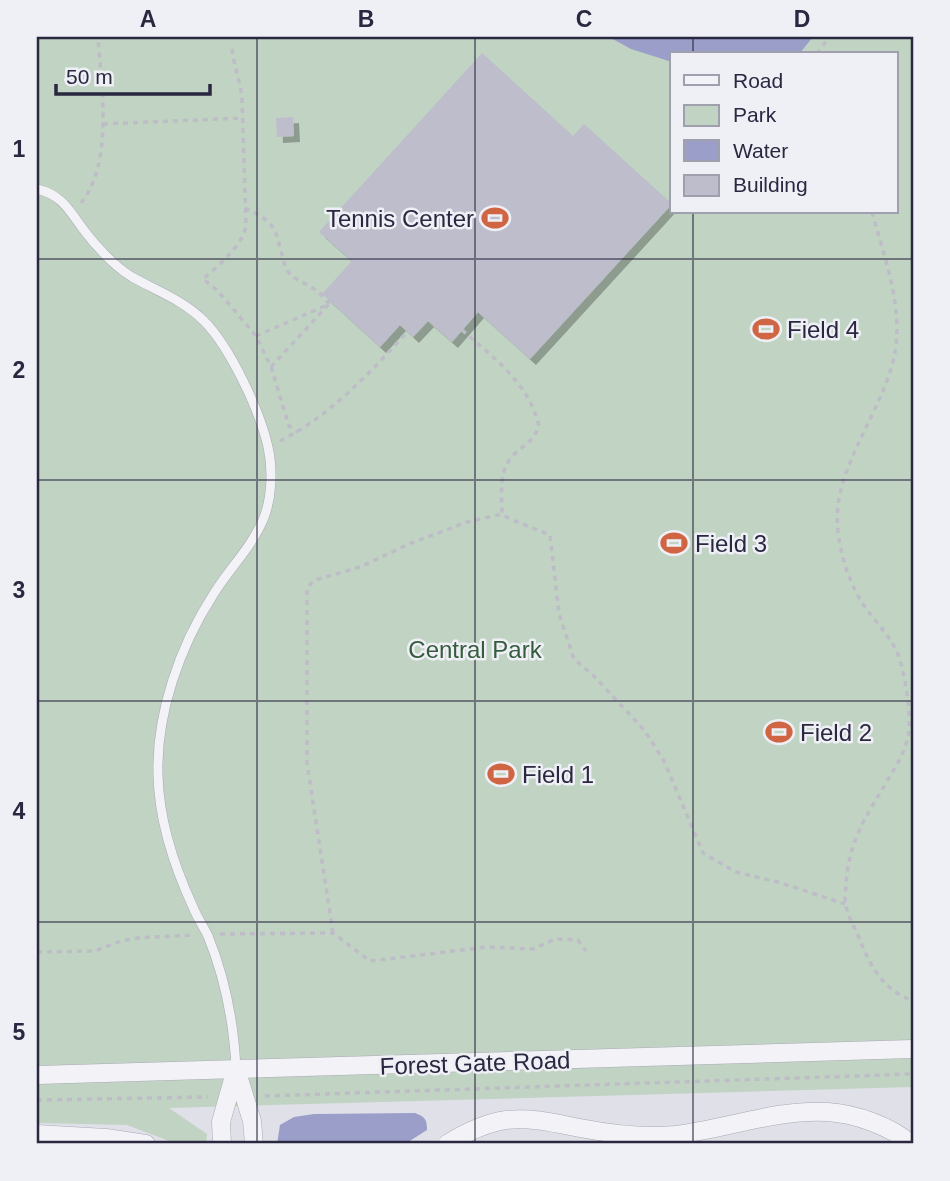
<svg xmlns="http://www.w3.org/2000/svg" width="950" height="1181" viewBox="0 0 950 1181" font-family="Helvetica,sans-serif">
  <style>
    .green { fill: #c1d3c3; fill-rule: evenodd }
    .water { fill: #9a9ec9 }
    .building { fill: #bdbdcc; filter: url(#shadow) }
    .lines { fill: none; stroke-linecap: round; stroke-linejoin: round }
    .service-casing { stroke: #a9a9b6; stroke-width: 10 }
    .minor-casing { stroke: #a9a9b6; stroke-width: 19 }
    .path { stroke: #bebdc7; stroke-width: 3.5; stroke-dasharray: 5 5; stroke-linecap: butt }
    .service { stroke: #f3f2f7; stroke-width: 9 }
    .minor { stroke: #f3f2f7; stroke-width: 18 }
    .grid { fill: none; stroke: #292840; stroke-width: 2; stroke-opacity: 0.55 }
    .labels { text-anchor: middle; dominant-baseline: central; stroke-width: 5; stroke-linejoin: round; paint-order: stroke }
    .poi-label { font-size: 24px; fill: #292840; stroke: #efeff6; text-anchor: start }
    .park-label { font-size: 24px; fill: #355c3d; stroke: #efeff6 }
    .street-label { font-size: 24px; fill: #292840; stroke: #efeff6 }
    .neatline { fill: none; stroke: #292840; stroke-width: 2.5 }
    .grid-label { font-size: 23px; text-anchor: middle; font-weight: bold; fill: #292840 }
  </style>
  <defs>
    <filter id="shadow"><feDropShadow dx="6" dy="6" stdDeviation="0" flood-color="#0004"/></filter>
  </defs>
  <rect width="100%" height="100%" fill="#e0e0e9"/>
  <!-- green -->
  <path class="green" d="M37 37H913V1087L169 1108 207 1134 206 1144H177L127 1125 37 1123ZM672 54H896V212H672Z"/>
  <!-- water -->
  <path class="water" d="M609 37H813L799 54H672V62L631 49Z
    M415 1113C425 1117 427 1119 427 1130L405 1144H277L280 1125 294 1117 314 1114Z"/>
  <!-- building -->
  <path class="building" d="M482 53 573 136 584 124 672 204 530 359 478 312 452 342 428 321 413 337 400 325 380 347 322 294 352 261 319 232Z
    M293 117 294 136 277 137 276 118Z"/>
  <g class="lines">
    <!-- service casing -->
    <g class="service-casing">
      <path id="service" d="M37 189C62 195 69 210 83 229 96 246 114 266 132 277 157 291 183 300 204 321 230 347 260 411 268 447 273 469 272 499 263 520 251 548 228 570 213 595 180 646 156 714 158 775 159 821 174 866 193 907 197 917 203 926 208 936 225 978 234 1024 236 1069"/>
    </g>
    <!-- minor casing -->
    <g class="minor-casing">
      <path id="minor" d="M236 1069 252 1121 254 1144
        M37 1075 913 1049
        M37 1134 106 1138 146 1144
        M222 1144 221 1122 236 1069
        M447 1144C465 1133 485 1123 506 1120 530 1117 555 1123 580 1128 611 1134 643 1138 675 1135 726 1129 776 1109 828 1112 856 1114 890 1126 911 1144"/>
    </g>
    <!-- path -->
    <path class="path" d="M232 49C234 66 240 81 242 98L246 227C240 248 219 265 203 279L218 291 256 336 271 367 289 426 298 432
      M817 54 829 37
      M103 124 243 118
      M81 203C114 162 101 86 98 37
      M245 208 261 216 270 223 276 233 285 266 291 276 318 291 329 304
      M872 212C884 256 901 300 896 346 888 408 830 467 838 531 841 556 848 579 861 601 871 617 886 631 895 648 904 664 911 711 909 730 907 750 896 766 886 783 864 820 849 841 846 885 846 891 844 899 846 906 849 919 857 932 862 945 872 970 886 991 913 1001
      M462 330C494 358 529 383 539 426 532 446 515 448 507 464 499 479 502 497 502 514L510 519 550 535 559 614 574 659 593 675 645 731 664 761 703 853 736 872 778 882 845 904
      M256 336 327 305
      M271 367 329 304
      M280 441C330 416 370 373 407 332
      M333 933 307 763V588L315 580 360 567 409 544 467 522 502 514
      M220 934 333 933 370 961 487 947 533 949 555 939 578 940 586 951
      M37 952 95 951 121 941 138 938 192 935
      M265 1096 913 1074
      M37 1100 208 1097"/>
    <!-- service -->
    <use href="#service" class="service"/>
    <!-- minor -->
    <use href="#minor" class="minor"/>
  </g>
  <!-- grid -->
  <path class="grid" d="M257 37V1144M475 37V1144M693 37V54M693 212V1144M37 259H913M37 480H913M37 701H913M37 922H913"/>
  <!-- icons -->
  <defs>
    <g id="stadium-bare" transform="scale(2.1)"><path d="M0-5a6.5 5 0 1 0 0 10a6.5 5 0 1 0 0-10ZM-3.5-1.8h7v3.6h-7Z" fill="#d06543" stroke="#efeff6" stroke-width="2.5" paint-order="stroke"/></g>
  </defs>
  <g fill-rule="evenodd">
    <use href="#stadium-bare" x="495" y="218"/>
    <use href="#stadium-bare" x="766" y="329"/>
    <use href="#stadium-bare" x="674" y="543"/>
    <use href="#stadium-bare" x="779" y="732"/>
    <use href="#stadium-bare" x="501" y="774"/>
  </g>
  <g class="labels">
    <!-- poi labels -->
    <g class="poi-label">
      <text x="474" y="218" text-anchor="end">Tennis Center</text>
      <text x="787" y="329">Field 4</text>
      <text x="695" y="543">Field 3</text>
      <text x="800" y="732">Field 2</text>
      <text x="522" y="774">Field 1</text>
    </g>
    <!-- park labels -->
    <g class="park-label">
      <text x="475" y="649">Central Park</text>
    </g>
    <!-- street labels -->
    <g class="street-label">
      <text transform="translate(475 1063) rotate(-2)">Forest Gate Road</text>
    </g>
  </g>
  <!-- border -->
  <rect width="950" height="1181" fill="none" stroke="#efeff6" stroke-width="77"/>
  <!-- legend -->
  <rect x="670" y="52" width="228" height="161" fill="#efeff6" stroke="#a09fad" stroke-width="2"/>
  <rect x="684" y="75" width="35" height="10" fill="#f3f2f7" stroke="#a09fad" stroke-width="2"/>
  <text x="733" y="88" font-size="21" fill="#292840">Road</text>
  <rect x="684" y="105" width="35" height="21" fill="#c1d3c3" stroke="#a09fad" stroke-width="2"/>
  <text x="733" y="122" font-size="21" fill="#292840">Park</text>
  <rect x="684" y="140" width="35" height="21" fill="#9a9ec9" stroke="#a09fad" stroke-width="2"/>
  <text x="733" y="158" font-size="21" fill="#292840">Water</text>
  <rect x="684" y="175" width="35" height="21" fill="#bdbdcc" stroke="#a09fad" stroke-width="2"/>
  <text x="733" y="192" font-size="21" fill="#292840">Building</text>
  <!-- scale -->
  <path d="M56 84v10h154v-10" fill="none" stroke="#292840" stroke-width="3.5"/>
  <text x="66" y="84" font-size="21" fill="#292840" stroke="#efeff6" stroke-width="5" paint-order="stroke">50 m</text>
  <rect x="38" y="38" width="874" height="1104" class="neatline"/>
  <g class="grid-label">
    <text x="148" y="27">A</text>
    <text x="366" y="27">B</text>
    <text x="584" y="27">C</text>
    <text x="802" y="27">D</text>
    <text x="19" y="157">1</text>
    <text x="19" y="378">2</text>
    <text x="19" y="598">3</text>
    <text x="19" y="819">4</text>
    <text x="19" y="1040">5</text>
  </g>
</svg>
